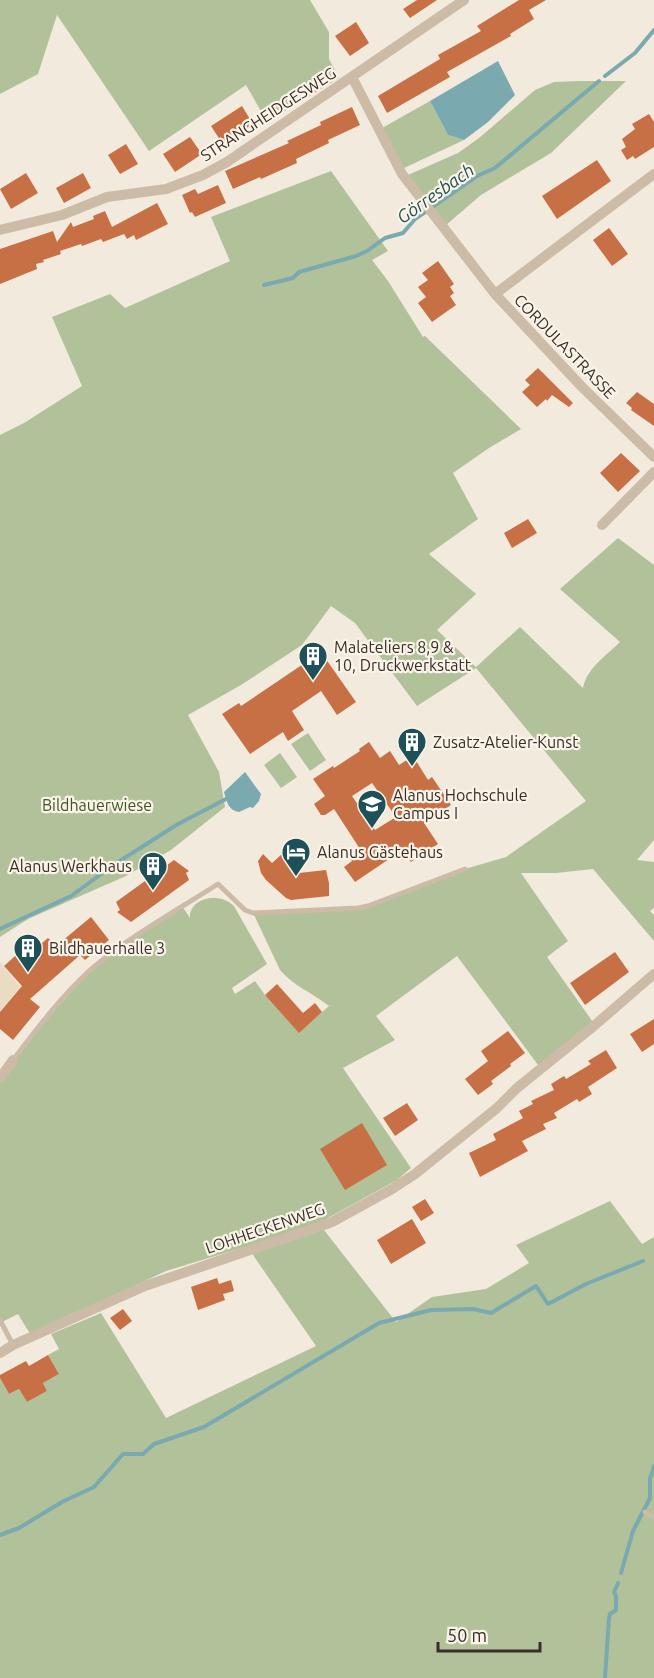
<svg xmlns="http://www.w3.org/2000/svg" width="654" height="1678" viewBox="0 0 654 1678" font-family="Ubuntu,sans-serif">
  <style>
    .green { fill: #b1c29b }
    .plaza { fill: #eadcc3 }
    .water { fill: #7aa9b0 }
    .lines { fill: none; stroke-linecap: round; stroke-linejoin: round }
    .stream { stroke: #7aa9b0; stroke-width: 4 }
    .building { fill: #c77045; fill-rule: evenodd }
    .service { stroke: #cbbba7; stroke-width: 5 }
    .minor { stroke: #cbbba7; stroke-width: 10 }
    .labels { text-anchor: middle; dominant-baseline: central; stroke-width: 4.5; stroke-linejoin: round; paint-order: stroke }
    .street-label { font-size: 16px; fill: #372e28; stroke: #faf3e8 }
    .poi-label { font-size: 16px; fill: #372e28; stroke: #faf3e8; text-anchor: start }
    .park-label { font-size: 16px; fill: #42562b; stroke: #faf3e8 }
    .water-label { font-size: 18px; font-style: italic; fill: #1d5059; stroke: #faf3e8 }
  </style>
  <rect width="100%" height="100%" fill="#f2eadc"/>
  <!-- green -->
  <path class="green" d="M0 0H310L329 32V59L339 78 267 122 246 85 149 151 57 15 38 74 0 94Z
    M580 81H626L551 153 481 195 446 225 408 175 458 153 479 138 535 90 554 82Z
    M430 101 448 135 464 140 404 168 382 128Z
    M331 171 388 251 372 260 388 281 423 337 425 336 521 429 489 448 453 473 478 519 429 554 476 594 437 630 476 667 520 627 583 688C587 668 606 656 620 642L560 589 618 538 654 565V840L637 860 654 862V908L650 911 654 915V941L593 869 556 873H521L568 941 547 957 595 1025 541 1069 457 956 376 1016 395 1040 343 1068 411 1168 397 1180 326 1219 331 1228 324 1230 396 1322 432 1297 486 1289 529 1263 516 1245 610 1201 642 1244 654 1237V1678H0V1378L9 1394 19 1389 27 1402 47 1391 43 1383 59 1374 48 1355 59 1349 51 1334 101 1313 166 1418 316 1346 255 1258 248 1246 166 1271 31 1334 27 1329 18 1314 0 1323V1078L27 1042 88 973 122 946 182 906 190 918C189 898 219 891 234 906L267 964 232 988 235 994 255 981 265 995 299 1032 329 1006C313 993 293 986 280 970L253 913 358 908 465 869 506 857 586 801 476 668 417 706 355 623 331 606 302 645 241 685 188 715 219 772 225 807 171 850 126 876 28 919 0 937V435L24 423 82 386 52 317 110 294 125 308 230 261 211 217Z
    M308 733 326 760 310 771 291 744Z
    M280 753 297 777 281 788 264 765Z"/>
  <!-- plaza -->
  <path class="plaza" d="M0 962 20 987 0 1011Z"/>
  <!-- water -->
  <path class="water" d="M498 61 515 95 488 122 464 140 448 135 430 101Z
    M245 772 261 794 259 801 253 808 250 807 239 812C228 810 227 802 224 792Z"/>
  <g class="lines">
    <!-- stream -->
    <path class="stream" d="M605 76 635 53 654 30
      M264 285 293 278 299 272 356 256 367 251 385 238 403 233 415 219 477 176 495 168 599 81
      M0 929 71 896 115 864 178 824 226 799
      M651 1476 654 1466
      M0 1535 19 1528 62 1502 94 1487 123 1454H143L154 1444 204 1427 379 1323 431 1310 473 1309 491 1313 536 1286 548 1304 586 1284 643 1261
      M621 1573 633 1531 650 1498V1478
      M605 1678 609 1618 610 1614 616 1610V1596L614 1592 618 1583"/>
  </g>
  <!-- building -->
  <path class="building" d="M417 0H437L410 18 403 9Z
    M519 0H546L529 10 534 19 510 34 511 36 447 72 450 77 387 113 378 96 440 59 438 55 481 31 477 26Z
    M356 22 369 43 350 56 335 36Z
    M242 106 253 124 222 143 211 126Z
    M352 107 360 125 328 140 329 143 296 159 297 163 261 179 260 177 233 189 225 171 289 143 287 141 321 125 320 122Z
    M649 114 654 122V147L635 159 633 156 627 160 621 150 626 147 622 139 635 129 632 124Z
    M190 137 202 154 175 172 163 154Z
    M126 144 138 164 120 174 108 155Z
    M597 160 611 181 557 219 542 196Z
    M26 173 38 193 11 209 0 189Z
    M83 173 91 188 64 203 56 188Z
    M218 185 226 203 195 217 192 212 190 213 182 195 195 189 198 194Z
    M157 203 168 224 136 240 134 235 127 239 124 234 103 242 101 239 82 246 81 244 60 251 61 254 43 260 44 262 36 264 37 269 0 284V249L53 231 57 242 71 222 73 227 94 219 93 216 105 211 112 227Z
    M609 228 628 254 612 266 593 240Z
    M438 261 454 284 450 287 454 293 450 296 456 305 432 322 418 303 426 297 418 287 428 280 422 273Z
    M538 368 573 403 569 407 552 395 547 401 546 399 537 407 522 392 530 385 525 380Z
    M637 392 654 404V426L631 410 632 408 626 403Z
    M621 453 640 471 618 492 600 473Z
    M528 519 537 533 512 548 504 533Z
    M321 652 356 702 337 715 321 691 292 711 304 730 288 741 283 732 250 754 222 714 239 703 241 706Z
    M369 742 380 758 390 751 399 765 413 756 428 780 432 777 451 805 424 823 438 844 411 862 407 857 402 860 398 853 355 882 344 867 352 861 349 856 360 849 334 809 325 815H321L314 804 325 796 313 779 333 766 334 768 360 751 359 749ZM372 783 396 817 375 830 352 796Z
    M263 854 272 863 282 854 299 873 326 870 329 883V896L291 900 286 898 266 880 261 873 258 861Z
    M174 860 189 871 186 873 189 880 131 922 117 912 120 910 116 902Z
    M91 917 109 940 85 960 80 955 30 999 40 1007 13 1040 0 1029V1012L22 986 4 966 24 948 29 954 48 938 56 946Z
    M615 952 629 972 585 1005 570 983Z
    M277 984 303 1013 315 1003 322 1012 299 1033 265 995Z
    M654 1019V1044L642 1052 630 1034Z
    M508 1031 525 1053 510 1064 511 1066 491 1081 493 1084 478 1095 465 1079 488 1061 481 1051Z
    M606 1050 617 1068 588 1087 592 1094 579 1102 577 1099 554 1113 557 1118 543 1124 546 1129 522 1141 528 1151 480 1177 469 1153 496 1140 493 1134 523 1118 519 1111 533 1104 531 1101 554 1090 551 1084 564 1076 566 1079 591 1064 588 1061Z
    M407 1103 418 1120 395 1136 383 1118Z
    M362 1123 387 1165 345 1190 320 1149Z
    M425 1199 434 1213 421 1221 412 1207Z
    M412 1219 426 1243 391 1264 377 1240Z
    M217 1278 219 1284 231 1280 234 1291 223 1294 225 1300 198 1310 191 1287Z
    M123 1309 132 1321 120 1330 110 1318Z
    M48 1355 59 1374 43 1383 47 1391 27 1402 19 1389 9 1394 0 1378V1375L26 1361 29 1366Z"/>
  <g class="lines">
    <!-- service -->
    <path class="service" d="M13 1060C36 1030 60 998 88 972 127 938 174 912 218 884L245 910 253 913 358 908 368 906 465 869
      M0 1320 13 1345
      M645 1512 654 1517"/>
    <!-- minor -->
    <path class="minor" d="M352 77 402 174 495 294 582 387 654 457
      M0 230 62 215 107 197 166 189 203 175 227 162 464 0
      M495 294 654 174
      M602 525 654 472
      M0 1078 13 1060
      M0 1353 13 1345 145 1286 332 1222 392 1189 415 1174 497 1108 517 1088 595 1025 654 974"/>
  </g>
  <!-- icons -->
  <defs>
    <g id="building-pin" transform="scale(1.5)"><path d="M0 17L-7.5 6A9.5 9.5 0 1 1 7.5 6Z" fill="#1d5059" stroke="#faf3e8"/><path d="M-4-6H4V6H1V3H-1V6H-4ZM-2.5-4.3h1.7v1.8h-1.7ZM.8-4.3h1.7v1.8H.8ZM-2.5-1h1.7V.8h-1.7ZM.8-1h1.7V.8H.8Z" fill="#fff"/></g>
    <g id="university-pin" transform="scale(1.5)"><path d="M0 17L-7.5 6A9.5 9.5 0 1 1 7.5 6Z" fill="#1d5059" stroke="#faf3e8"/><path d="M0-5L7-2L0 1L-7-2ZM-4 1L0 2.5L4 1V4Q0 6-4 4Z" fill="#fff"/></g>
    <g id="hotel-pin" transform="scale(1.5)"><path d="M0 17L-7.5 6A9.5 9.5 0 1 1 7.5 6Z" fill="#1d5059" stroke="#faf3e8"/><path d="M-6-4.5h1.5V1H6V5H4.5V3h-9V5H-6ZM-4 0a1.8 1.8 0 1 1 3.6 0ZM.5 0V-2.5h3Q6-2.5 6 0Z" fill="#fff"/></g>
  </defs>
  <g fill-rule="evenodd">
    <use href="#building-pin" x="313" y="656"/>
    <use href="#building-pin" x="412" y="742"/>
    <use href="#university-pin" x="372" y="804"/>
    <use href="#hotel-pin" x="296" y="852"/>
    <use href="#building-pin" x="153" y="866"/>
    <use href="#building-pin" x="28" y="948"/>
  </g>
  <g class="labels">
    <!-- street labels -->
    <g class="street-label">
      <text transform="translate(268 114) rotate(-33)">STRANGHEIDGESWEG</text>
      <text transform="translate(565 346) rotate(46)">CORDULASTRASSE</text>
      <text transform="translate(265 1228) rotate(-19)">LOHHECKENWEG</text>
    </g>
    <!-- poi labels -->
    <g class="poi-label">
      <text x="334" y="647">Malateliers 8,9 &amp;<tspan x="334" dy="18">10, Druckwerkstatt</tspan></text>
      <text x="433" y="742">Zusatz-Atelier-Kunst</text>
      <text x="393" y="795">Alanus Hochschule<tspan x="393" dy="18">Campus I</tspan></text>
      <text x="317" y="852">Alanus Gästehaus</text>
      <text x="132" y="866" text-anchor="end">Alanus Werkhaus</text>
      <text x="49" y="948">Bildhauerhalle 3</text>
    </g>
    <!-- park labels -->
    <g class="park-label">
      <text x="97" y="805">Bildhauerwiese</text>
    </g>
    <!-- water labels -->
    <g class="water-label">
      <text transform="translate(435 193) rotate(-35)">Görresbach</text>
    </g>
  </g>
  <!-- scale -->
  <path d="M438 1642v9h102v-9" fill="none" stroke="#372e28" stroke-width="3"/>
  <text x="447" y="1642" font-size="18" fill="#372e28" stroke="#faf3e8" stroke-width="4.5" paint-order="stroke">50 m</text>
</svg>
